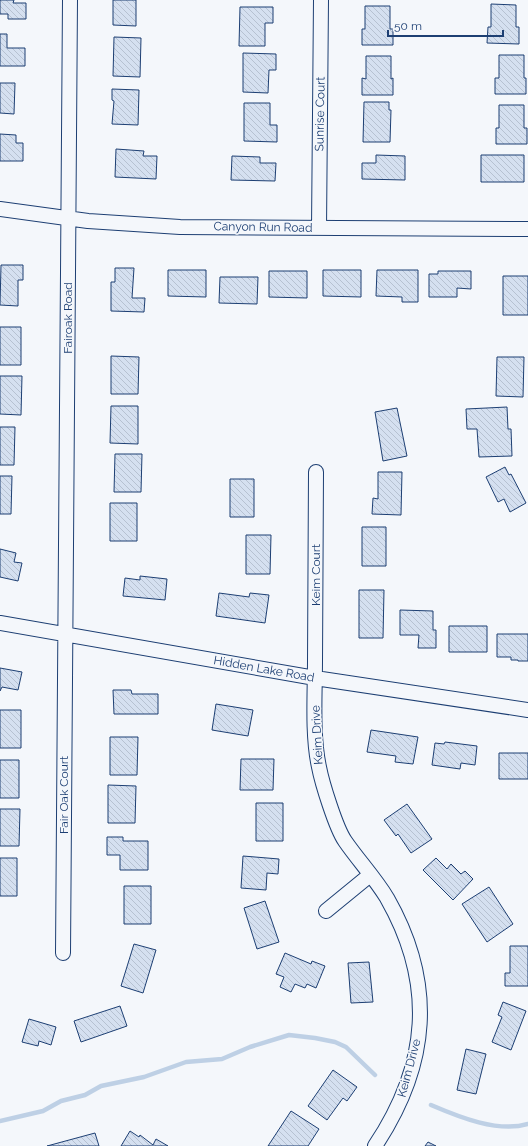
<svg xmlns="http://www.w3.org/2000/svg" width="528" height="1146" viewBox="0 0 528 1146" font-family="Raleway,sans-serif">
  <style>
    .lines { fill: none; stroke-linecap: round; stroke-linejoin: round }
    .stream { stroke: #bed0e5; stroke-width: 4.5 }
    .building { fill: url(#building-back-hatch); stroke: #1d3f73 }
    .minor-casing { stroke: #1d3f73; stroke-width: 16 }
    .minor { stroke: #f4f7fb; stroke-width: 14 }
    .labels { text-anchor: middle; dominant-baseline: central; stroke-width: 3; stroke-linejoin: round; paint-order: stroke }
    .street-label { font-size: 12px; fill: #1d3f73; stroke: #f4f7fb }
  </style>
  <defs>
    <pattern id="building-back-hatch" width="6" height="6" patternUnits="userSpaceOnUse"><rect width="6" height="6" fill="#d5e0f0"/><path d="M-1 5l2 2M0 0l6 6M5-1l2 2" fill="none" stroke="#b6c1d1"/></pattern>
  </defs>
  <rect width="100%" height="100%" fill="#f4f7fb"/>
  <g class="lines">
    <!-- stream -->
    <path class="stream" d="M431 1105C459 1117 498 1133 528 1124
      M0 1121 43 1111 61 1101 85 1095 101 1086 144 1077 186 1062 222 1059 250 1047 289 1035 315 1038 335 1042 346 1047 375 1075"/>
  </g>
  <!-- building -->
  <path class="building" d="M0 0H14L13 3H26V19H8V14H0Z
    M113 0H136V26L113 25Z
    M491 4 516 5V27H519V44L487 43 488 27H491Z
    M365 6H390V29H393V45H362V29H365Z
    M240 7H273V23H265V46H239Z
    M0 34H7V48H25V66H0Z
    M114 37 141 38 140 77 113 76Z
    M243 53 276 54V70H269L268 93 243 92Z
    M499 55H524V78H526V94H495V78H499Z
    M366 56H391V79L393 78V95H362V78L366 79Z
    M0 83H15L14 114 0 113Z
    M112 89 139 90 138 125 112 124 114 101 112 100Z
    M364 102H389V110H391L390 142H363Z
    M244 103H270V125H277V142L244 141Z
    M499 105H524V128H527V144H496V128H499Z
    M0 134 16 135V143H23V161H0Z
    M116 149 144 151 143 156H157L156 179 115 177Z
    M376 155 405 156V180L362 179V163H376Z
    M481 155H524V182H481Z
    M232 156 260 157V163H276L275 181 231 180Z
    M1 265H23V280H18V306L0 305Z
    M115 268H134L132 298H145L144 312 111 311V282H115Z
    M168 270H206V297L168 296Z
    M323 270H361V297L323 296Z
    M377 270H418V302H402V297L376 296Z
    M269 271H307V298L269 297Z
    M438 271H471V289L457 288V297H429V274H438Z
    M503 276H528V315H503Z
    M220 277H258L257 304 219 303Z
    M0 327H21V365H0Z
    M111 356 139 357 138 394H111Z
    M497 357H524L523 397 496 396Z
    M0 376H22L21 415 0 414Z
    M111 406H138V444L110 443Z
    M507 407 508 429H511L512 456 479 457 477 429H467L466 409Z
    M397 408 407 456 383 461 375 412Z
    M0 427H15L14 465H0Z
    M115 454H142L141 492H114Z
    M505 467 509 475 511 474 526 503 510 512 504 499 498 502 486 477Z
    M378 472H402L401 515 372 514 373 498 378 499Z
    M0 476H12L11 514H0Z
    M230 479H254V517H230Z
    M110 503H137V541H110Z
    M362 527H386V566H362Z
    M246 535H271L270 574H246Z
    M0 549 16 553 14 562 22 563 18 581 0 577Z
    M140 576 167 579 165 600 123 596 125 578 140 580Z
    M359 590H384L383 638H359Z
    M219 593 249 597 250 593 269 595 265 623 216 616Z
    M400 610 433 611V630H436V648H418L419 635H400Z
    M449 626H487V652H449Z
    M497 634H528V661H518V660H511V657H497Z
    M0 668 22 672 18 690 2 687 0 691Z
    M113 690H131L132 694H158V714H114Z
    M216 704 253 710 248 736 212 730Z
    M0 710H21V748H0Z
    M371 730 418 737 413 764 395 762 396 756 367 752Z
    M110 737H138L137 775H110Z
    M445 742 477 746 475 765 461 763 460 769 432 765 435 743 444 744Z
    M499 753H528V779H499Z
    M241 759H274L273 790H240Z
    M0 760H19V798H0Z
    M108 785 136 786 135 823H108Z
    M256 803H283V841H256Z
    M407 804 432 839 411 853 398 834 396 836 384 820Z
    M0 809H20L19 846H0Z
    M107 837H123V841H148V870H120V855H107Z
    M243 856 279 859 278 874 267 873 266 890 241 888Z
    M0 858H17V896H0Z
    M436 858 447 869 451 864 461 874 465 871 473 879 453 900 423 870Z
    M124 886H151V924H124Z
    M489 887 513 924 487 942 462 904Z
    M265 901 279 942 257 949 244 908Z
    M134 944 156 950 143 993 121 986Z
    M510 946H528V986H505V973H510Z
    M285 953 311 964 312 961 325 966 316 988 307 984 305 988 295 984 291 992 280 987 284 977 276 974Z
    M369 962 373 1002 351 1003 348 963Z
    M503 1002 526 1011 511 1050 492 1042 502 1017 498 1015Z
    M120 1006 127 1026 81 1042 74 1021Z
    M29 1019 56 1027 51 1045 39 1041 38 1046 22 1042Z
    M466 1049 486 1054 476 1094 457 1090Z
    M333 1070 357 1087 347 1101 343 1098 327 1120 308 1106Z
    M291 1111 319 1129 308 1146H268Z
    M130 1131 139 1137 140 1135 153 1145 156 1139 168 1146H121Z
    M95 1133 99 1146H47Z
    M428 1142 436 1146H425Z"/>
  <g class="lines">
    <!-- minor casing -->
    <g class="minor-casing">
      <path id="minor" d="M0 209 88 221 180 227 528 229
        M319 228 321 0
        M316 472C316 535 315 598 315 661 315 694 312 735 319 767 322 783 336 828 345 841 358 860 375 878 387 898 436 984 429 1065 375 1146
        M0 623 315 678 528 710
        M326 911 370 875
        M63 953 70 0"/>
    </g>
    <!-- minor -->
    <use href="#minor" class="minor"/>
  </g>
  <g class="labels">
    <!-- street labels -->
    <g class="street-label">
      <text transform="translate(320 114) rotate(-89)">Sunrise Court</text>
      <text transform="translate(263 227) rotate(1)">Canyon Run Road</text>
      <text transform="translate(68 318) rotate(-90)">Fairoak Road</text>
      <text transform="translate(316 575) rotate(-90)">Keim Court</text>
      <text transform="translate(264 669) rotate(10)">Hidden Lake Road</text>
      <text transform="translate(317 735) rotate(-93)">Keim Drive</text>
      <text transform="translate(64 795) rotate(-90)">Fair Oak Court</text>
      <text transform="translate(409 1068) rotate(-75)">Keim Drive</text>
    </g>
  </g>
  <!-- scale -->
  <path d="M388 30v6h115v-6" fill="none" stroke="#1d3f73" stroke-width="2"/>
  <text x="394" y="30" font-size="12" fill="#1d3f73" stroke="#f4f7fb" stroke-width="3" paint-order="stroke">50 m</text>
</svg>
